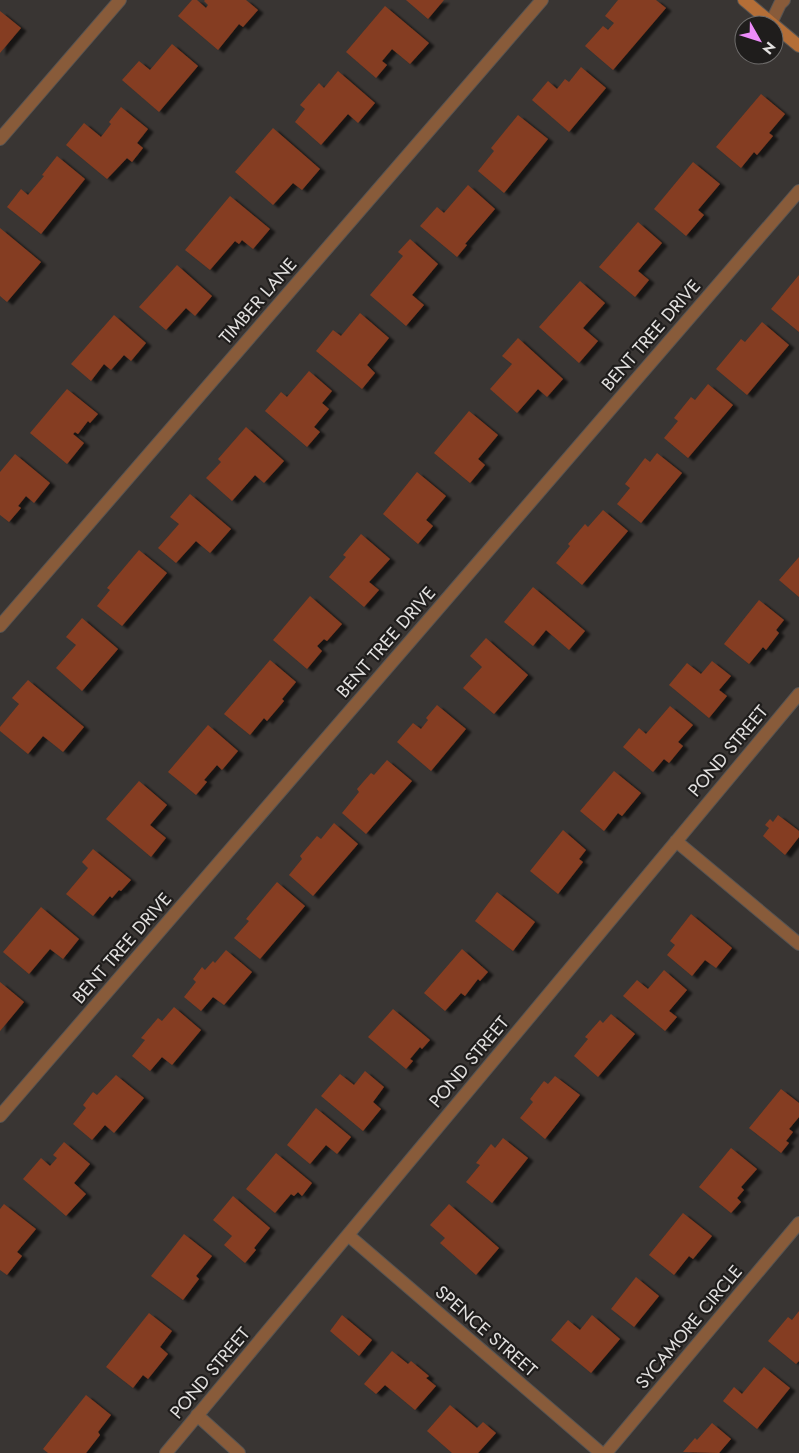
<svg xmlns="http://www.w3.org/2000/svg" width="799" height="1453" viewBox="0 0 799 1453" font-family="Jost,sans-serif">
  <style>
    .building { fill: #853d21; filter: url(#shadow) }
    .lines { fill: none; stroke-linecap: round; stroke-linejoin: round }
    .lane-casing { stroke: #575452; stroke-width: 14 }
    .street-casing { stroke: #575452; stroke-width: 14 }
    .secondary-casing { stroke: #575452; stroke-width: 14 }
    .lane { stroke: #885b3a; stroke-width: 12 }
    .street { stroke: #885b3a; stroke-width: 12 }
    .secondary { stroke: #b46e37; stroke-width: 12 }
    .labels { text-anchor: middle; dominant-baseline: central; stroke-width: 4.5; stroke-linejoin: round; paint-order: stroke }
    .street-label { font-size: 18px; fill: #e2e0df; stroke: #1f1d1c }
  </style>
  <defs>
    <filter id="shadow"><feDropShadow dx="5.5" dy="3" stdDeviation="1" flood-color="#0009"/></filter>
  </defs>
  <rect width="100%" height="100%" fill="#393533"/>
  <!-- building -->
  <path class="building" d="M192 0H197L206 8 208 5 204 1 205 0H246L258 10 243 27 239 24 218 50 178 16Z
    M406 0H444L428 19Z
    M618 0H656L666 8 613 70 585 46 603 26 608 30 614 23 605 16Z
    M385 6 429 43 410 64 392 49 382 61 387 65 376 78 346 52Z
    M0 11 21 28 0 53Z
    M172 44 198 66 159 112 122 80 139 61 150 70Z
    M581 67 606 88 569 132 532 100 548 81 557 89 565 79 569 82Z
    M338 71 375 103 358 123 348 114 321 145 295 122 305 109 300 105 319 83 324 88Z
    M761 94 785 114 769 133 773 136 757 155 754 152 741 168 716 147Z
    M121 107 148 129 137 143 143 148 132 162 127 158 107 179 66 145 84 123 101 137 111 124 109 122Z
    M518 115 548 139 504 193 478 171 494 151 491 148Z
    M273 128 320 169 302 190 293 183 273 205 235 172Z
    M57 156 85 179 41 234 7 207 21 189 28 195 44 176 42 175Z
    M693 162 720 184 698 210 704 215 686 236 654 209Z
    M468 185 495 209 465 244 467 245 457 257 420 226 437 207 444 213Z
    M230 196 270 229 253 249 242 240 239 244 235 241 210 270 185 250Z
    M638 222 662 243 638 271 649 280 635 297 599 267Z
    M0 228 41 262 7 302 0 296Z
    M410 239 438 264 412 295 424 305 406 326 370 295 403 256 398 252Z
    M177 265 212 296 195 316 186 308 166 330 139 307Z
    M799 275V332L771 309Z
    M580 281 605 303 583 328 598 341 579 363 539 327Z
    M360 313 389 338 367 365 375 373 362 389 316 351 333 330 341 336Z
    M114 315 146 343 131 361 124 355 111 370 104 364 91 381 71 364Z
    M762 322 789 345 747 395 716 369 741 339 745 342Z
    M518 338 563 379 547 397 538 389 517 413 490 389 512 364 502 356Z
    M309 371 332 391 322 403 329 409 314 427 320 432 307 447 265 411 281 392 287 397Z
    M708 384 733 405 688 458 664 438 678 421 674 418 691 397 695 400Z
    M67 389 98 414 90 423 88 421 78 434 75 432 73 434 84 443 67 464 30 433Z
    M469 411 498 435 478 459 485 465 470 483 434 453Z
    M246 427 284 461 264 483 255 475 232 501 206 478 221 462 218 459Z
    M657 453 682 473 641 523 617 504 630 488 625 484 645 458 650 462Z
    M15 454 50 483 34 503 26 496 18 506 21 508 9 522 0 515V472Z
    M417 472 446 496 426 520 433 526 418 544 383 514Z
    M190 494 231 529 210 553 196 541 176 563 158 548 179 524 170 517Z
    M603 510 628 531 582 585 556 563 570 546 568 544 585 524 588 527Z
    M361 534 390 559 369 582 379 590 364 607 329 577 346 557 343 555Z
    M139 550 167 573 122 626 97 606 110 590 107 588Z
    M799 557V597L779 580Z
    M533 587 585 631 569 650 546 630 533 646 504 622Z
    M310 596 342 624 327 641 324 639 317 646 322 651 307 669 273 640Z
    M759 600 784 620 776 630 779 633 766 650 763 647 749 664 724 644Z
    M82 618 118 649 82 691 56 668 76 645 66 637Z
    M486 638 528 675 494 714 463 688 482 667 470 656Z
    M270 660 296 682 282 699 284 701 267 721 264 718 250 735 224 714Z
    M712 661 731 676 719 690 727 696 709 718 669 685 687 663 701 674Z
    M28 680 84 727 63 752 43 736 28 754 0 731V727L19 704 12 698Z
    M437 705 466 729 431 771 397 742 413 723 421 729 428 720 426 718Z
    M670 706 693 725 678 742 683 746 669 763 664 759 653 772 623 747 639 728 646 734Z
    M208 725 238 751 222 770 217 765 204 780 207 782 196 795 168 772Z
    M387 760 412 781 366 834 342 813 359 792 357 789 371 773 374 775Z
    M614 771 641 793 622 816 618 813 604 831 580 811Z
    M139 781 167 805 150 825 166 838 151 857 106 819Z
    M778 815 799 831V837L785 855 763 836 769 828 765 825 770 819 773 822Z
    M334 823 358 844 313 896 289 875 302 859 300 856 317 836 321 839Z
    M563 830 586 850 579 859 583 862 558 894 530 871Z
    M93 849 131 880 121 891 119 890 112 898 110 896 93 916 66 894 88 868 82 862Z
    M277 882 305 906 260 959 234 938 249 921 246 919Z
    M497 892 535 922 513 951 475 921Z
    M41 907 79 939 63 959 50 949 29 974 3 952Z
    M691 914 732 948 716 968 705 960 692 976 667 955 675 945 670 941Z
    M462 949 488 972 480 981 478 979 465 996 461 993 445 1011 424 993Z
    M226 950 252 972 224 1005 213 997 201 1011 184 997 196 982 193 979 202 967 205 970 213 961 215 963Z
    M664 970 687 990 669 1011 677 1017 665 1031 623 996 637 980 648 989Z
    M0 982 24 1002 0 1031Z
    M174 1007 201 1030 172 1065 162 1057 150 1071 132 1056 145 1040 141 1038 158 1018 162 1021Z
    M393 1009 430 1040 422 1049 420 1047 410 1059 413 1061 406 1069 368 1037Z
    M611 1014 635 1034 598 1077 574 1056 588 1039 585 1037 600 1020 603 1023Z
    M365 1071 384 1087 373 1102 381 1109 363 1131 321 1096 340 1074 354 1085Z
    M116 1075 144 1098 114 1133 105 1125 92 1140 73 1124 86 1108 83 1105 93 1092 97 1095Z
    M555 1076 580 1095 545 1139 520 1118 533 1102 530 1099 544 1081 548 1084Z
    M781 1089 799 1103V1117L789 1129 793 1132 786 1141 789 1143 781 1153 749 1128Z
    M316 1108 351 1137 337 1154 326 1145 310 1164 287 1145Z
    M503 1138 528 1158 492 1203 466 1182 480 1165 476 1163 491 1144 495 1148Z
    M64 1142 90 1164 74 1183 86 1194 66 1216 23 1179 41 1158 50 1166 57 1158 53 1155Z
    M731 1148 757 1169 741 1187 744 1190 737 1198 741 1202 731 1213 699 1187Z
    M276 1153 312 1183 302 1196 298 1192 294 1196 291 1194 275 1213 246 1189Z
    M233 1196 270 1228 254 1248 256 1250 245 1263 224 1245 232 1236 213 1220Z
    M4 1204 36 1229 17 1252 22 1256 7 1275 0 1270V1209Z
    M449 1204 499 1248 476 1275 440 1243 445 1238 430 1225Z
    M683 1213 712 1236 693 1259 689 1256 674 1275 649 1255Z
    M184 1234 212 1256 196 1276 199 1279 183 1300 151 1276Z
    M636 1277 659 1296 634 1327 611 1309Z
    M799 1311V1361L796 1364 768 1341 788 1317 792 1320Z
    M149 1313 172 1331 160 1347 168 1354 148 1379 143 1375 133 1388 106 1367Z
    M342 1315 372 1340 359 1356 330 1331Z
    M592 1315 620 1339 591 1373 551 1340 568 1320 580 1330Z
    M392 1351 408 1364 411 1361 429 1376 426 1378 436 1386 415 1410 385 1385 376 1394 364 1384Z
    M764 1367 790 1388 757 1429 723 1401 734 1387 742 1394Z
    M86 1395 111 1415 98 1432 100 1435 86 1453H48L43 1449Z
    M450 1405 477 1428 483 1422 496 1433 478 1453H452L427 1431Z
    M712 1423 731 1439 719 1453 683 1452 695 1438 697 1440Z"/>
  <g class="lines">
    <!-- lane casing -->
    <g class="lane-casing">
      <path id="lane" d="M771 23 780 4 784 0
        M197 1415 239 1453"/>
    </g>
    <!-- street casing -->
    <g class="street-casing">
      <path id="street" d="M0 139 120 0
        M0 626 542 0
        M676 841 799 944
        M0 1116 799 191
        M348 1235 601 1453
        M166 1453 799 694
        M606 1453 799 1223"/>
    </g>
    <!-- secondary casing -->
    <g class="secondary-casing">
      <path id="secondary" d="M744 0 799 46"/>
    </g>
    <!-- lane -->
    <use href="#lane" class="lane"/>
    <!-- street -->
    <use href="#street" class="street"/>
    <!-- secondary -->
    <use href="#secondary" class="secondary"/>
  </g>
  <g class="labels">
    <!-- street labels -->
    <g class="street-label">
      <text transform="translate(258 301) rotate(-49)">TIMBER LANE</text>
      <text transform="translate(651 335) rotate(-49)">BENT TREE DRIVE</text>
      <text transform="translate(386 642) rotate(-49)">BENT TREE DRIVE</text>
      <text transform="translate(728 751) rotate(-50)">POND STREET</text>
      <text transform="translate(122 948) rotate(-49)">BENT TREE DRIVE</text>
      <text transform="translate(469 1062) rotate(-50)">POND STREET</text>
      <text transform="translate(689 1327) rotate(-50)">SYCAMORE CIRCLE</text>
      <text transform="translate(486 1331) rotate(41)">SPENCE STREET</text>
      <text transform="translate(210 1373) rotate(-50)">POND STREET</text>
    </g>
  </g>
  <!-- north arrow -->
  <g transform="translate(759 40) rotate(129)"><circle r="24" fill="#1f1d1c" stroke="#6d6b6a"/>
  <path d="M0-4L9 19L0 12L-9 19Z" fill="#ed8cfa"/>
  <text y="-8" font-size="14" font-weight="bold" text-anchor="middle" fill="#e2e0df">N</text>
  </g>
</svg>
